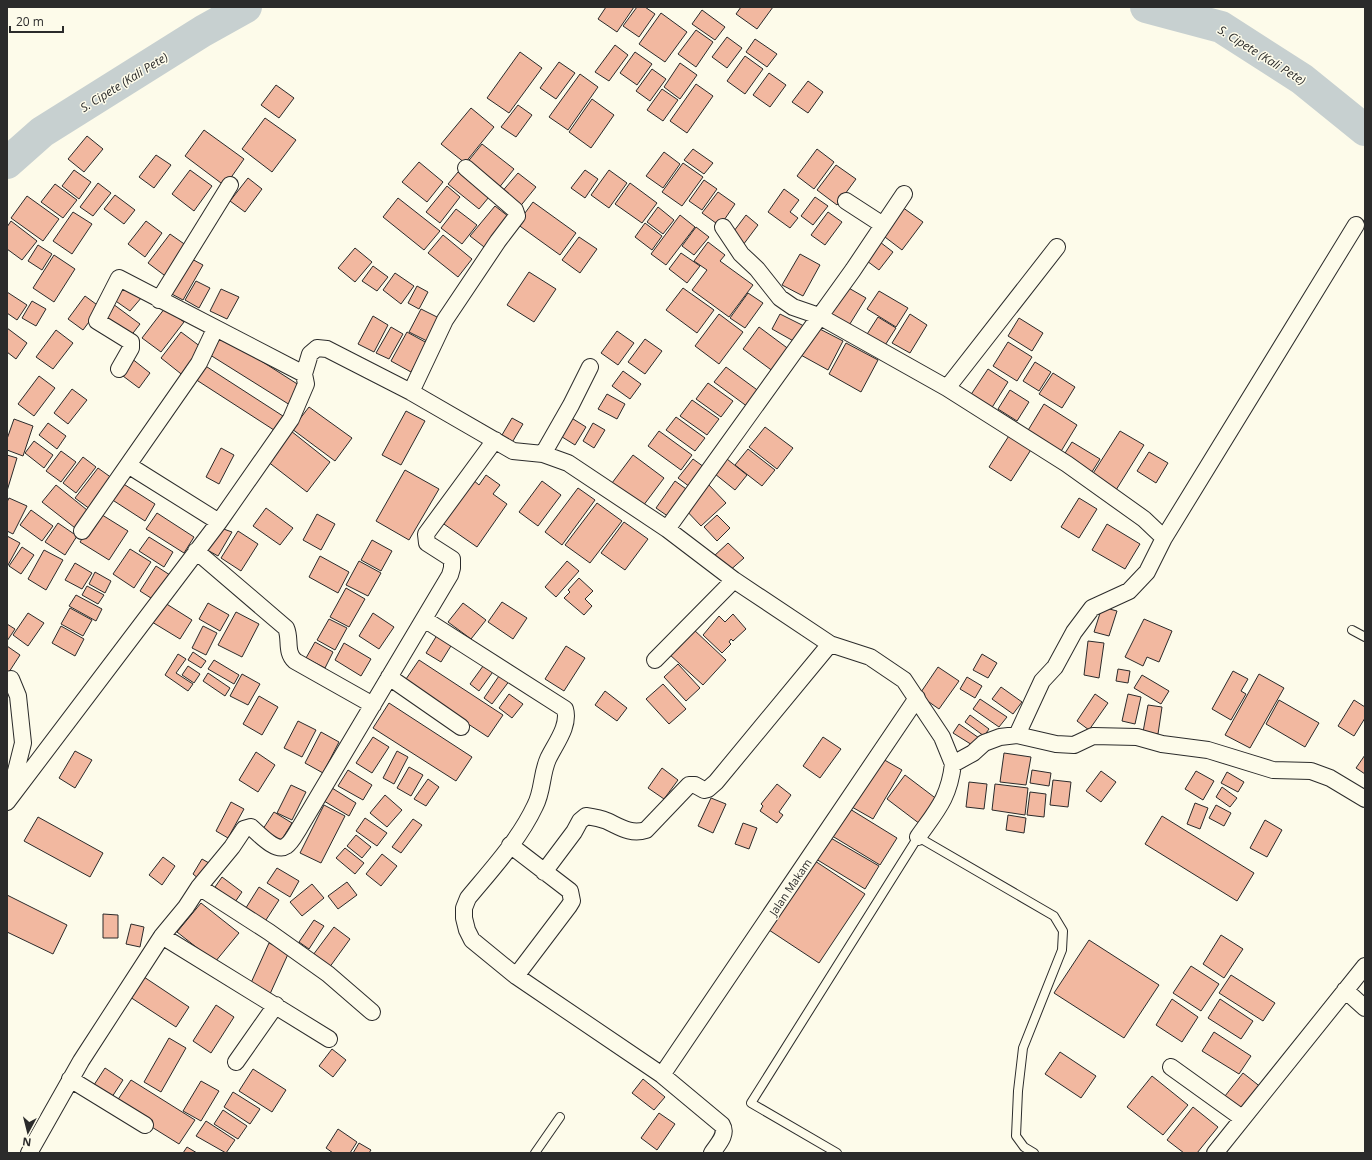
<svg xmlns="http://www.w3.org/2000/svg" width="1372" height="1160" viewBox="0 0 1372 1160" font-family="'Open Sans',sans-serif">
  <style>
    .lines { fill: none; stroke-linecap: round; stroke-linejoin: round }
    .river { stroke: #c7d0d0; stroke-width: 32 }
    .building { fill: #f2b8a0; stroke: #2b2b2b }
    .service-casing { stroke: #2b2b2b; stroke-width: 10 }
    .minor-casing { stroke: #2b2b2b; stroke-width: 18 }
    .service { stroke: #fdfbea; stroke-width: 8 }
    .minor { stroke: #fdfbea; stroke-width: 16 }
    .labels { text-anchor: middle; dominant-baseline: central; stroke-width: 3; stroke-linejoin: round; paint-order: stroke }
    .street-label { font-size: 11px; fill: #2b2b2b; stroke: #fdfbea }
    .water-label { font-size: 12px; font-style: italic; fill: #2b2b2b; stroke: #fdfbea }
  </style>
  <rect width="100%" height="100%" fill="#fdfbea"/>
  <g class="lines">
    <!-- river -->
    <path class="river" d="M1146 7 1221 27 1302 79 1365 130
      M7 163 42 132 203 31 246 7"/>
  </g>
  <!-- building -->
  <path class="building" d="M606 7H634L617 32 598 19Z
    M637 7H645L655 14 639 37 623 26Z
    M741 7H773L757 29 736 14Z
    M702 10 725 27 715 40 692 24Z
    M661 13 687 32 665 62 639 44Z
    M696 30 713 42 696 67 678 54Z
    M727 37 742 48 727 68 712 57Z
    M755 39 777 54 767 67 746 52Z
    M615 45 628 55 609 81 595 72Z
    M520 52 542 68 509 113 487 98Z
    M635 52 652 64 637 85 620 73Z
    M745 56 763 69 745 94 727 81Z
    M559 62 575 73 556 99 540 88Z
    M680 63 697 75 680 99 664 87Z
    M652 69 666 79 650 101 636 91Z
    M769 73 786 85 770 107 753 95Z
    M580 74 598 87 568 130 549 117Z
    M808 81 823 92 808 113 792 102Z
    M696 84 713 96 687 133 670 121Z
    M276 85 294 98 279 118 261 105Z
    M662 89 678 100 663 121 647 110Z
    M592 99 614 115 591 148 569 132Z
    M518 105 532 115 516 137 501 127Z
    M471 108 494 127 465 163 441 144Z
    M265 118 296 140 272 172 242 149Z
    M204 130 244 159 225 186 185 156Z
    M87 136 103 149 84 172 68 159Z
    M482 144 514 169 498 189 466 164Z
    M693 149 713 163 704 174 684 160Z
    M817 149 834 162 814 189 797 176Z
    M664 152 680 164 663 188 646 176Z
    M156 155 171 165 154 188 139 177Z
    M419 162 443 182 427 202 402 182Z
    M683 163 703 177 682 206 662 192Z
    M836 165 856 179 837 205 817 190Z
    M74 170 91 182 79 199 62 186Z
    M190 170 212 186 194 211 172 194Z
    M585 170 598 179 585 198 571 188Z
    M609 170 627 183 609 208 591 195Z
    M458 172 489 197 479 209 448 184Z
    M518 173 536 187 518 209 500 194Z
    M248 178 262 189 245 212 230 201Z
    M704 180 717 189 702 210 689 201Z
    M98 183 111 193 93 216 80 207Z
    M630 183 657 203 642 223 615 204Z
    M55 184 77 200 63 218 41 202Z
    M447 186 460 197 440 223 426 212Z
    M784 189 799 200 790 212 798 218 790 228 768 212Z
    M718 192 735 204 720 226 702 213Z
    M115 195 135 210 124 224 104 209Z
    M27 196 59 219 43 241 11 218Z
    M815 197 828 206 813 225 801 216Z
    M398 198 440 231 424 250 383 217Z
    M533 202 576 233 560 255 517 224Z
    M495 206 513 220 488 250 470 236Z
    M658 207 674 220 663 234 647 222Z
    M902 207 923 222 902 250 881 234Z
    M456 209 477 225 462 244 441 228Z
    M73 212 92 224 72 254 53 241Z
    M828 212 842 222 825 245 811 235Z
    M680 215 695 227 666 265 651 254Z
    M746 215 758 225 743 245 731 235Z
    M11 221 37 241 22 260 7 249V227Z
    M146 221 162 233 145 257 128 244Z
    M645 223 662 236 652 250 635 237Z
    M696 227 709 237 694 255 682 246Z
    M170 234 190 248 168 278 148 263Z
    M443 235 472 259 458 277 428 253Z
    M579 237 597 249 580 273 562 260Z
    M876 239 893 252 879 270 863 258Z
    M708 242 725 255 720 261 753 285 729 317 692 290 707 270 694 261Z
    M38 245 52 254 42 270 28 261Z
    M355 248 372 262 355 282 338 268Z
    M681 253 700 266 687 283 669 269Z
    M800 254 820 265 803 296 782 285Z
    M54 255 75 269 54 302 33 288Z
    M188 257 203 265 183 300 168 292Z
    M373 266 388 277 377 291 362 281Z
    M529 272 556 289 534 322 507 305Z
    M395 273 414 286 401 304 383 290Z
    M196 281 210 288 199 308 185 300Z
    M122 282 142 297 130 311 110 297Z
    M417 286 428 292 419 309 408 303Z
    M847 287 866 298 848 327 829 316Z
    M683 288 714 310 697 333 666 310Z
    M221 289 239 297 227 319 210 311Z
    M879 291 908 308 896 327 867 309Z
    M7 292 27 305 17 320 7 313Z
    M748 293 763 303 745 328 730 318Z
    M85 296 100 307 83 330 68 319Z
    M32 301 46 309 36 326 22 318Z
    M113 304 140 324 130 337 104 316Z
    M165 308 184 322 161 352 142 338Z
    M421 309 441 319 429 342 409 332Z
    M719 314 743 332 719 364 695 346Z
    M780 314 806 327 797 343 772 329Z
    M910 314 927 325 910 353 892 343Z
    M373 316 388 325 374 352 358 344Z
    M878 317 896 328 882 350 864 339Z
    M1019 318 1043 333 1032 351 1008 336Z
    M814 326 843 341 828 370 799 354Z
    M391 327 403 334 389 359 376 353Z
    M759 327 790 350 774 372 743 349Z
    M7 328 27 343 16 359 7 352Z
    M56 330 73 343 53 369 36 357Z
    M617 331 634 343 618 365 601 353Z
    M181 332 205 350 185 377 161 358Z
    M407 332 427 343 411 372 391 361Z
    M219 334 302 387 290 405 207 353Z
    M645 339 662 351 645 374 628 362Z
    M1008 342 1032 357 1017 381 993 366Z
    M846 343 878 360 861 392 829 374Z
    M131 358 150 373 139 388 119 373Z
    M1035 362 1051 372 1039 391 1023 381Z
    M204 365 286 418 277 432 195 379Z
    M726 367 760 392 748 407 714 382Z
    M988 369 1008 382 991 409 970 396Z
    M623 371 641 384 630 399 612 386Z
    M1053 373 1075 387 1062 408 1039 394Z
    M39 376 55 388 34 416 18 404Z
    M708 383 733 401 721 417 696 399Z
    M72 389 87 400 68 424 54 413Z
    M1010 390 1029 402 1017 421 998 409Z
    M607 394 625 404 617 419 598 409Z
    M692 400 719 419 707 435 680 416Z
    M1044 404 1077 425 1060 453 1027 432Z
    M309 407 352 438 335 461 292 429Z
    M406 411 425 421 401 465 382 455Z
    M570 417 586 427 575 445 559 435Z
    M676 417 705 438 695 451 666 430Z
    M512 418 523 424 510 446 499 440Z
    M14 419 33 426 23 456 7 450V439Z
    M48 423 66 436 57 449 39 435Z
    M593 423 605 430 594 448 583 441Z
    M765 427 793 448 777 469 749 447Z
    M291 431 330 462 307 492 267 461Z
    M659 431 692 455 681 470 648 446Z
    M1012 431 1034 445 1011 481 989 467Z
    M1120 431 1144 445 1116 490 1092 475Z
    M34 441 53 455 44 468 25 453Z
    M1072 442 1100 459 1090 475 1062 458Z
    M221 448 234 455 219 484 206 477Z
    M748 449 775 470 762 486 735 465Z
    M61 451 76 462 61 482 46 471Z
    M1149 452 1168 463 1156 483 1137 471Z
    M7 455 17 458 7 491Z
    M633 455 664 478 643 506 612 483Z
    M722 455 747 475 735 490 710 470Z
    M83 457 96 467 76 493 63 483Z
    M693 459 704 467 690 487 678 478Z
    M98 468 116 481 94 512 75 498Z
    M405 470 439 489 409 540 376 521Z
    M486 475 500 485 493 494 507 504 477 547 441 522 472 479 479 485Z
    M542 481 561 495 538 526 519 512Z
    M675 481 689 491 669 517 656 508Z
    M122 483 155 504 145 521 111 499Z
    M708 484 726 503 701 526 683 507Z
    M56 485 92 514 79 531 42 502Z
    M578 488 595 500 562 545 545 532Z
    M9 498 27 506 13 534 7 531V502Z
    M1079 498 1097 509 1079 538 1061 527Z
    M597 503 622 521 590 563 565 545Z
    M266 508 293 528 280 545 253 526Z
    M31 510 53 526 42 541 20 525Z
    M99 513 128 531 109 560 80 542Z
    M157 513 194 537 184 553 146 529Z
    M317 514 335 524 321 550 303 540Z
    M717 515 730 528 717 541 704 527Z
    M624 522 648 539 625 570 601 553Z
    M58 523 77 536 65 555 45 542Z
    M1107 524 1140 544 1125 569 1092 550Z
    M218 527 232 532 218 556 202 547Z
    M238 531 258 544 241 571 221 558Z
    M7 536 20 543 7 567Z
    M149 537 173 552 164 567 139 551Z
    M372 540 392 551 381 571 361 560Z
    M728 543 744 558 728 572 713 557Z
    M22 547 34 555 21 574 9 566Z
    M130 549 151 562 134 588 113 574Z
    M44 550 63 560 46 590 28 579Z
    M320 556 349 572 338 593 309 577Z
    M359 561 381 573 368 596 346 585Z
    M567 561 579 571 556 597 545 587Z
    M75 563 92 573 82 589 65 580Z
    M156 566 170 575 154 600 140 591Z
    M95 572 111 581 105 593 89 584Z
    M579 578 593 591 585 599 592 606 584 615 564 598 570 592 568 590Z
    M87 586 104 595 98 604 82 595Z
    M346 588 365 599 349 627 330 617Z
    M76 595 102 609 96 621 69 606Z
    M502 602 527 618 513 639 488 622Z
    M165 603 192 620 180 639 152 622Z
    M208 603 229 615 220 631 199 619Z
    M463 603 486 620 471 639 448 622Z
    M1102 607 1117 611 1109 636 1094 632Z
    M70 608 92 620 83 636 61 624Z
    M236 612 259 624 242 657 218 645Z
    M28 613 44 623 28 646 13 635Z
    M373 613 394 627 379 649 359 636Z
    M733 614 746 629 733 641 731 639 729 642 731 644 722 653 703 635 719 616 725 622Z
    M329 619 347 628 335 650 317 640Z
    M1144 619 1172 631 1159 662 1147 657 1143 666 1125 657Z
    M7 624 15 629 7 641Z
    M61 626 84 639 75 656 52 643Z
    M203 626 217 633 206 655 192 648Z
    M693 629 726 660 703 685 669 654Z
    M439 632 454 641 441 662 426 653Z
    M1088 641 1104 643 1099 678 1084 675Z
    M315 642 333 652 325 668 306 658Z
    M344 643 371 659 361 676 335 660Z
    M7 646 20 655 9 672 7 671Z
    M566 646 585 658 564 691 545 679Z
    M193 652 206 661 201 668 188 660Z
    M178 654 186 659 176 673 193 684 188 691 165 675Z
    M982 654 997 663 988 678 973 670Z
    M214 660 239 675 234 684 208 669Z
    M419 660 503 715 488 737 404 682Z
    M486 662 495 669 479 691 470 684Z
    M678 664 700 688 686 701 664 677Z
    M188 666 200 674 194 683 182 675Z
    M938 667 959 681 939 709 919 695Z
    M1118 669 1130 671 1128 683 1116 681Z
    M1233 671 1248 679 1241 691 1246 694 1231 720 1212 709Z
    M208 673 230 688 225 696 203 681Z
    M501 673 510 680 492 704 484 698Z
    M242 674 260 684 248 705 230 696Z
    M1259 674 1284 688 1250 748 1225 735Z
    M1142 675 1169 691 1161 704 1134 688Z
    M967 677 982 686 975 698 960 689Z
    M663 684 686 709 669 724 646 699Z
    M1001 687 1022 702 1013 714 992 699Z
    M605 691 627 708 617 721 595 705Z
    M509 694 523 704 512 718 499 708Z
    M1095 694 1108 703 1089 730 1077 721Z
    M1128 694 1141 697 1135 724 1122 721Z
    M259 696 278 707 262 735 243 724Z
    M980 699 1007 717 999 727 973 709Z
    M1279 700 1319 723 1305 747 1266 724Z
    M1354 700 1365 707V718L1354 736 1338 726Z
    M389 703 472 757 456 781 373 728Z
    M1148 705 1162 707 1158 734 1143 732Z
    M970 715 989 729 984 736 965 722Z
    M298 721 316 730 302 757 284 748Z
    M959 724 982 740 977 748 953 733Z
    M321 732 339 742 323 773 305 763Z
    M373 737 389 747 372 773 356 763Z
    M823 737 841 749 820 778 803 766Z
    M75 751 92 760 75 788 59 778Z
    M397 751 408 757 394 784 383 778Z
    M256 752 275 765 258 792 239 780Z
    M1004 753 1031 757 1026 785 1000 782Z
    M1365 755V774L1356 768Z
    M881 758 902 770 873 819 852 807Z
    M409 767 423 775 411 796 397 788Z
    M662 768 678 780 664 799 648 788Z
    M348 770 372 785 363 800 338 786Z
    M1032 770 1051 773 1049 786 1030 783Z
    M1101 771 1116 782 1101 802 1086 791Z
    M1196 771 1214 781 1203 800 1185 789Z
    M1227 772 1244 782 1238 792 1221 783Z
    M905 775 938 800 920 824 887 799Z
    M428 779 439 787 426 806 414 799Z
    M1053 780 1071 782 1068 807 1050 805Z
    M969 782 987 784 984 809 966 807Z
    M777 784 791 795 779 812 783 815 777 823 760 811 763 806 761 804Z
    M995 784 1028 788 1025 815 992 810Z
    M291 785 306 792 292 820 277 813Z
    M1222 787 1237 798 1230 807 1216 797Z
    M332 788 356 803 349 816 324 801Z
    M1030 792 1046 794 1044 817 1027 815Z
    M385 795 402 810 387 827 370 813Z
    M711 798 726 804 713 833 698 826Z
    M231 802 244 809 228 838 216 831Z
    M1195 803 1208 808 1200 829 1187 824Z
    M324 805 345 816 321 863 300 853Z
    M1216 805 1231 813 1224 826 1209 818Z
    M845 806 897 838 880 865 829 834Z
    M274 812 292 823 279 844 261 832Z
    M1008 815 1026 818 1024 833 1006 830Z
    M1162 816 1254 873 1237 901 1145 844Z
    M38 817 103 853 90 877 24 841Z
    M365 818 387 833 377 846 356 831Z
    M413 819 422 825 401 853 392 847Z
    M1265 820 1282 830 1267 857 1250 848Z
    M743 823 757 828 749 849 735 844Z
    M356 835 371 847 362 858 347 846Z
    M829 837 879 866 865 889 816 859Z
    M345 848 364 863 355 874 336 858Z
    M382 854 397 866 381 886 366 874Z
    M163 857 175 866 162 885 149 875Z
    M202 859 209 863 199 879 193 874Z
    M815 861 865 894 819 963 769 930Z
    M277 868 299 881 290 897 267 883Z
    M222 877 242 892 235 902 215 887Z
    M347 882 357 895 338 909 328 896Z
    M312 884 324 898 302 916 290 902Z
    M259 887 279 900 264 923 244 911Z
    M7 895 67 925 53 954 7 932Z
    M201 903 239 933 215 962 177 932Z
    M103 914 118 915V938H103Z
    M314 920 324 926 309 949 299 942Z
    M131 924 144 927 140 947 126 944Z
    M334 927 350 939 329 968 313 955Z
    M1221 935 1243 949 1224 978 1203 964Z
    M1089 940 1159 985 1124 1038 1054 993Z
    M269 943 289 952 270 994 250 985Z
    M1191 966 1219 984 1201 1011 1173 993Z
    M1231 975 1275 1003 1263 1021 1219 993Z
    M144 977 189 1007 176 1027 130 997Z
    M1172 999 1198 1017 1182 1042 1156 1025Z
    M1220 999 1253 1021 1241 1039 1208 1018Z
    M216 1005 234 1017 211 1053 193 1041Z
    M1214 1032 1251 1056 1239 1074 1202 1051Z
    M169 1038 186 1048 161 1092 144 1082Z
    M332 1049 346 1060 333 1077 319 1066Z
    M1060 1052 1096 1076 1081 1098 1045 1074Z
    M105 1068 123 1080 110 1100 92 1088Z
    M253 1069 286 1090 272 1112 239 1091Z
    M1243 1073 1262 1088 1244 1110 1225 1096Z
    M1152 1076 1188 1105 1163 1135 1127 1107Z
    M643 1079 665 1097 654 1110 632 1093Z
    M131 1080 195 1120 179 1144 115 1104Z
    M201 1081 219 1091 201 1121 183 1111Z
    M233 1092 260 1109 250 1124 224 1107Z
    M1193 1107 1218 1127 1197 1153H1184L1167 1140Z
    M223 1110 247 1126 238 1139 214 1124Z
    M659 1113 675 1124 657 1150 641 1138Z
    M206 1121 235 1140 226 1153 196 1136Z
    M338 1129 357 1142 350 1153H333L326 1148Z
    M359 1143 371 1150 369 1153H353Z
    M187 1147 197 1153H183Z"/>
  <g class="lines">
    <!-- service casing -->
    <g class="service-casing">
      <path id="service" d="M1352 630 1365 637
        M535 1153 560 1117
        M837 1153 751 1103 918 837 1054 916 1063 931 1062 950 1023 1048 1018 1091 1016 1136 1024 1147 1034 1153"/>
    </g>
    <!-- minor casing -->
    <g class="minor-casing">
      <path id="minor" d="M846 201 883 225
        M723 227 741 254 757 269 780 298 793 307 819 316 947 388 1067 464 1144 519 1164 538
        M159 300 230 185
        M119 369 131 348V342L97 321 119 278 304 374
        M947 388 1057 247
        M411 392 445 320 498 241 517 216 515 210 466 168
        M543 454 571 405 590 367
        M128 465 219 522
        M667 529 853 270 904 194
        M82 531 199 363 215 329
        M196 551 286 628C291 639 285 652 295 661L373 705
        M424 619 565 709C570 726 555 744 548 759 541 775 543 791 535 806 519 840 492 869 468 898L464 908V918L467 930 472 940 516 976 662 1075 722 1125C728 1135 717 1145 712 1153
        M655 660 734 580
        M389 677 461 727
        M11 679 18 696 23 743 11 791
        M1017 735 1042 681 1055 667 1074 632 1092 608 1129 591 1147 572 1164 538 1356 225
        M7 802 219 522 291 419 306 384 304 374 310 354 317 348 327 349 411 392 513 451 543 454 568 463 667 529 734 580 830 644 870 657 904 680 942 737 953 764 973 753 984 743 1000 737 1017 735 1056 744 1074 745 1093 736 1137 737 1162 744 1208 750 1273 770 1311 771 1330 778 1365 799
        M918 837C937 810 949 798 953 764
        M510 845 570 891 572 901 569 906 516 976
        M544 872 574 832 580 821 586 816C593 817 600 818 607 821 620 827 631 835 646 830L689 785H695L704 790 708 789 716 782 830 644
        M199 887 269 932 328 974 372 1012
        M162 936 329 1039
        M1345 990 1365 1008
        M236 1062 276 1005
        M1171 1067 1242 1118
        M662 1075 917 698
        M70 1079 145 1125
        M29 1153 81 1061 162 936 186 907 199 887 232 847 244 829 251 827C258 833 276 853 286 846 292 842 296 833 300 827L450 575 452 568V559L427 543 426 534 495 440
        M1215 1153 1365 966"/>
    </g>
    <!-- service -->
    <use href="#service" class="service"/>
    <!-- minor -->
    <use href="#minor" class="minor"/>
  </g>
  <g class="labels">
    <!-- street labels -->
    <g class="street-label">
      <text transform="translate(790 887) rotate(-56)">Jalan Makam</text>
    </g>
    <!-- water labels -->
    <g class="water-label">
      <text transform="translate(1262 55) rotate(32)">S. Cipete (Kali Pete)</text>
      <text transform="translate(124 82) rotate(-32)">S. Cipete (Kali Pete)</text>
    </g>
  </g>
  <!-- border -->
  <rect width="1372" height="1160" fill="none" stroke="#2b2b2b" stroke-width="16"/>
  <!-- north arrow -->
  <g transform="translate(28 1132) rotate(187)" stroke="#fdfbea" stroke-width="3" paint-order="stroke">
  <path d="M0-3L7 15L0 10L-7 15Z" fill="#2b2b2b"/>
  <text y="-6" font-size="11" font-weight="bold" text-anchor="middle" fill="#2b2b2b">N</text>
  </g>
  <!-- scale -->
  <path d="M10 26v6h53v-6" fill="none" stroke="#2b2b2b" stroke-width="2"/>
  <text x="16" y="26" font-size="12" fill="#2b2b2b" stroke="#fdfbea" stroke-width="3" paint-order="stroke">20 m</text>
</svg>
